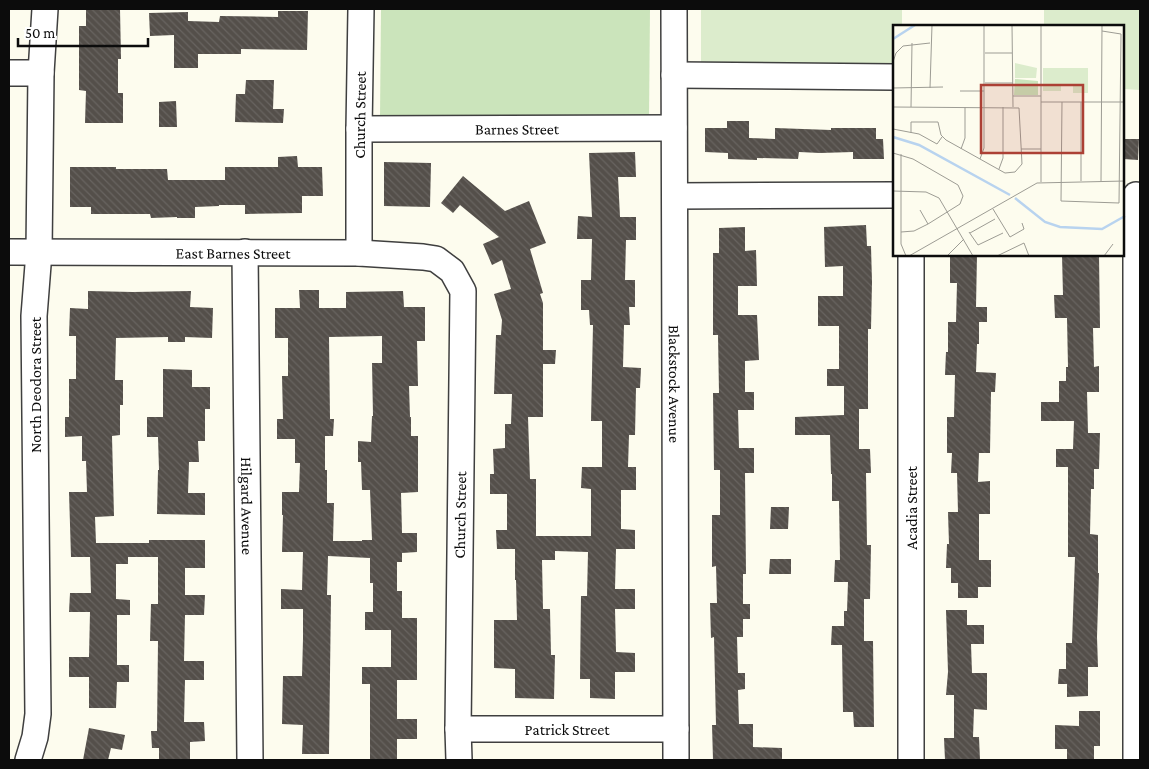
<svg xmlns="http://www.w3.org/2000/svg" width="1149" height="769" viewBox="0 0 1149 769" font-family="'Crimson Pro',serif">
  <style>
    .grass { fill: #cbe4bb }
    .pitch { fill: #dceccc }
    .building { fill: url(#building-back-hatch); fill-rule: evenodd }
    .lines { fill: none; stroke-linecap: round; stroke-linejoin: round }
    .minor-casing { stroke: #3f3f3f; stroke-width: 28 }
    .minor { stroke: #fff; stroke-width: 25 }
    .labels { text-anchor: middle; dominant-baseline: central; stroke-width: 5; stroke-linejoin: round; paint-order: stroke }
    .street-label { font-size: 16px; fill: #0c0c0c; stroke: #fff }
    .inset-river { fill: none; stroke: #b8d3ef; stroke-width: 2.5 }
    .inset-road { fill: none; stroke: #9d9c94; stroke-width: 1 }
    .view { fill: #ac4035; fill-opacity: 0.15; stroke: #ac4035; stroke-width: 2.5 }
    .inset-edge { fill: none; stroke: #0c0c0c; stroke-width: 2.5 }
  </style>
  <defs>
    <pattern id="building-back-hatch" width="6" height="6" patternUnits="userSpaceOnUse" patternTransform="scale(1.25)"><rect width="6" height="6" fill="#544f4a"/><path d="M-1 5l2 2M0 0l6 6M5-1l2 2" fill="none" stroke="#686460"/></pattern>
  </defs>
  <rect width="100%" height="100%" fill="#fdfcee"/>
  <!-- grass -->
  <path class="grass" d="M381 9H650L649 119 380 117Z"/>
  <!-- pitch -->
  <path class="pitch" d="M701 9H902V26H894V65L701 64Z
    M1044 9H1140V90L1123 89V26H1044Z"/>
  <!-- building -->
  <path class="building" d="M86 9H120L121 59H118V93H123V123H85L86 91 79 90V26H86Z
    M278 11H308L307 50 241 49V54H198V68H174V35L150 36 149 13 188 12V21L219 22 220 16 278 17Z
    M246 80H274L273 109H284L283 123 235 122 236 94H245Z
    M176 101 177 127H159V102Z
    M727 121H749V138L775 139V128L831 130V128H876V139H883L884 159H853V152L820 153 799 152 798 159 757 158V160L728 159V153L705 152V128H727Z
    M1123 139H1139L1138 160 1123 159Z
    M635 152 636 177H618L620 217H636V240H626L625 280H635V307H629L630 325H624L623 367 641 368 640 388H636L635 435H629L628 467H636V490H621V529L635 530V549H616L615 589H635V609H615L616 652 635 653V672H615V699L590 698V679H580L581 596H587L588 552 555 551V560H542L543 609H550L551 655H555L554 699 515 698V669L494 668V620H517L516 580H515V549H497L496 530H507V494H490V474H494L493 449 505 448V424H511L512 394H494L496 335H501L502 320 494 294 511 289 502 260 492 265 483 244 499 237 460 205 453 213 441 203 463 176 505 211 529 201 546 243 530 249 543 293 540 294 543 303V350H556L555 364H543V417H528L530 479H536V536H591V489L581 488 582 467H602V421H591L593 325H590L589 310H581V280H591L592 239H577L578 216 592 217 589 153Z
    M297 156 298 167H322L323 196H302V213L245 214V205H219V206L195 207V218H177V217L151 218 150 214H91V207H70V167H116V169H167L168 180H225V167H278V157Z
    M384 162 431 163 430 207 384 206Z
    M866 225 867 246H871L872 282 871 329H868V409H859V449H870L871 473H866L867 545H871L870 599H864V641H873L874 727H854L853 712H843L842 645H831L832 626H844V611H847L848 582H834L835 560H840L839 501H832V474H831L830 435H795V417L844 415V386H827V369H839V326H818V296H843V266L825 267 824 227Z
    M745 227V251L756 250 757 286H738V315H757L759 360 745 361V392H754V410H738L739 448H754V473H745L746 574H743V604H750V619H743V637H737L738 673H745V689L738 690 739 724H753V747L782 748V760H713L712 725H716L714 637 711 638 710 603H717L716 566 712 567V515H720V470H714L713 393H719L718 335H713V253H719V228Z
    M950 255H977L976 307H987V322H979V344H977L976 372 996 373 995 392H991L990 453H979L978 482 990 481V514H979V560H991V587H978V598H958V583H951V568H946L947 544H949L948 512H958L957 473H951L952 453H947V417H954L955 375H945L946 352H948V322H956L957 283H950Z
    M1062 255H1099L1100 328H1093L1094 367 1099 366V392H1087L1088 433H1100L1099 469H1094V489H1091L1090 534 1098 535V573H1099L1097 637 1098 667H1088V696L1067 697V684H1058L1059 669H1066V643H1072L1075 557H1068V467H1056V449H1073L1074 421H1041V402H1059V381H1066V367H1068L1067 318H1055L1054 295H1063Z
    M299 290H319V308H346V292L403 291 404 307H425V341H417L418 386H409L410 417H411V436H418V492L401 493 402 533H417V552L402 553V562H397V591H402V618H417V680H397V719H417V739H397V760H370V684H362V667H391V630H365V612H373V583H370V558L328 556 327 595H331L329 754H302L303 725 282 724 283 676H302L303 639V609H281V589L302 590 303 552H282L283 515H282V492H299L300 463H295V439H277V419H283L282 376H288V338H275V308H300ZM382 336V363H372L373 416H372L371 442 358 441V462H361L362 490H370L372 540H362V541H333L334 503H327V470H325V436H333L334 419H330L329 337Z
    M88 291 133 292 191 291 190 307 213 308 212 338 185 337V342H168V337L116 338 115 380H123V405H120V435L112 436 114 516 95 517 96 543H149V540H205V568H185V595H205L204 615H185L184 661H204V680H185L184 722H204L205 741 190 742V760H159V748H152L151 731H157L158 641H150L151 604H158V557H128V564H116V599L130 600V615H117V665H129V682H117L116 708H89V677H69V657H89L90 612H69L70 593H91L90 557H71L69 492H87L86 461H82V436L65 437V417H69V379H76V336H69L70 308 88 309Z
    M163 369 192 370V387H210V409H205V441H198L199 462H189L188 493H205V515L157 514 158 470H159L158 437H147V417H163Z
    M771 507H789L788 529H770Z
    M770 559H791V574H769Z
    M946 610H967V625H984V644H971L972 673H987V710L974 709 973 737H979L980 760H945L944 738H954V695H946L948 672Z
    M1079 711H1100V746H1094V760H1067V749H1055V725L1079 726Z
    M89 728 125 735 122 750 111 748 108 760H83Z"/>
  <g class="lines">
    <!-- minor casing -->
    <g class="minor-casing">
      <g id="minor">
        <path id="s1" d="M674 9 676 760"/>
        <path d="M9 73H41"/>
        <path d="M674 75 894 77"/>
        <path id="s2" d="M359 129 674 128"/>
        <path d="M1136 195V760"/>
        <path d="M675 196 894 195"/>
        <path id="s3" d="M9 252 359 253 423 257 436 259 452 271 463 291 458 729 459 760"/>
        <path id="s4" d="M245 252 250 760"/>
        <path id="s5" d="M359 253V129L361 9"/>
        <path id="s6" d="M458 729H676"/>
        <path d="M28 760 35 737 38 714 34 316 39 252 41 73 45 9"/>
        <path d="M911 760V255"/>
      </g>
    </g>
    <!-- minor -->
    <use href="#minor" class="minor"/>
  </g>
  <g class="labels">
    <!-- street labels -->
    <g class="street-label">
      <text stroke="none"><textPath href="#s5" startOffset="138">Church Street</textPath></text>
      <text stroke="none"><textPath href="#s2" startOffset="158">Barnes Street</textPath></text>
      <text stroke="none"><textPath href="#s3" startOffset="224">East Barnes Street</textPath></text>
      <text stroke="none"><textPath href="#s1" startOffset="375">Blackstock Avenue</textPath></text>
      <text transform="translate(35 385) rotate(-90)">North Deodora Street</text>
      <text stroke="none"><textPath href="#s4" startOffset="254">Hilgard Avenue</textPath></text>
      <text transform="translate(911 508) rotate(-90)">Acadia Street</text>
      <text transform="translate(460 515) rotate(-89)">Church Street</text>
      <text stroke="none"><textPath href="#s6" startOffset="109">Patrick Street</textPath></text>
    </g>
  </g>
  <!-- overview -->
  <g transform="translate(893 25)">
    <rect width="231" height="231" fill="#fdfcee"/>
    <path d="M122 54 145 56V70H121Z" fill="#cbe4bb"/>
    <path d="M122 38 144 43 143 53H122ZM150 43H195V68H180V59H168V66H150Z" fill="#dceccc"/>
    <path class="inset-river" d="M0 14 22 0M0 112 26 120 117 170M122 173 152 197 167 202 209 204 232 191"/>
    <path class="inset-road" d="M119 0 120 82M92 28H119M0 37 3 28 10 21 37 18M92 58H120M0 63 50 62M37 63 39 0M67 66H91M120 71H148M148 77H232M169 77 168 176 226 178 228 9 209 6M188 77V156M0 82 126 83 129 139 122 147 112 148 53 115 48 110 45 97H18V108M18 82 19 18M0 104 26 109 44 119 49 112M68 124 72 113V82M128 124H148M0 128 20 134 65 160 70 171M8 129V219L13 231M87 134 91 123V0M106 144 110 133V82M208 156 209 0M148 157V0M0 166 33 167 46 173 80 231M100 184 117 212 131 204 129 198M27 185 35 199M8 207 21 206 35 199 67 179 70 171M76 207 85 220 110 208M77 208 102 194M16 231 144 158 232 156M54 231 71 214M104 231 131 218 136 231M211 231 220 219"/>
    <path class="view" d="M88 60H190V128H88Z"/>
    <rect width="231" height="231" class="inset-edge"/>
  </g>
  <!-- border -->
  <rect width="1149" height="769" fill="none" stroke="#0c0c0c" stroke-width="20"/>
  <!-- scale -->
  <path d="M18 38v8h130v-8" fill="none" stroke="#0c0c0c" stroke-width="2.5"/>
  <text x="25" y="38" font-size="15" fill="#0c0c0c" stroke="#ffffff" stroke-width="4" paint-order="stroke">50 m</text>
</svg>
